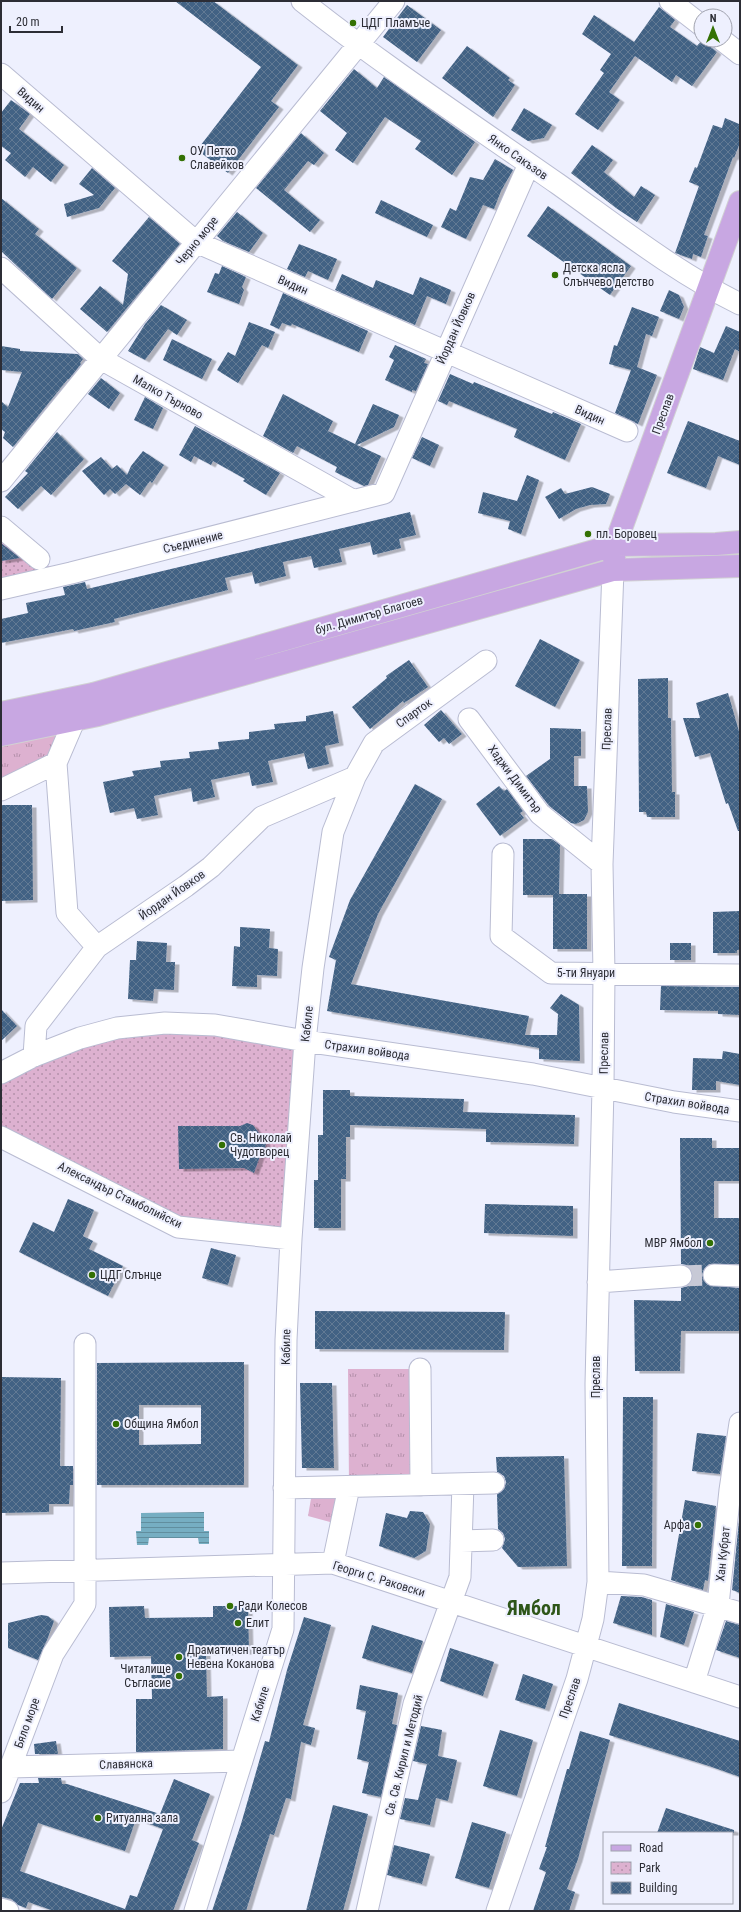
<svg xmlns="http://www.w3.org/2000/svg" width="741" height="1912" viewBox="0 0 741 1912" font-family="'Roboto Condensed',sans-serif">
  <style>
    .grass { fill: url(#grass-tufts) }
    .park { fill: url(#park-dots) }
    .water { fill: url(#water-rules) }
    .building { fill: url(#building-cross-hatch); fill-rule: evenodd; filter: url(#shadow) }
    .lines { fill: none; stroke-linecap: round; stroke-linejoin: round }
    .minor-tunnel { stroke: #c7c9d6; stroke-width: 21; stroke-dasharray: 21 10; stroke-linecap: butt }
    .minor-casing { stroke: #b9bcd2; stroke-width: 23 }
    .major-casing { stroke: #d1d1d3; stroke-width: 24 }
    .minor { stroke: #fff; stroke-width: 21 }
    .major { stroke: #c8a7e2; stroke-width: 22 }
    .poi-dot { fill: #347104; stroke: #eef0fe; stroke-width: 1.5 }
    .labels { text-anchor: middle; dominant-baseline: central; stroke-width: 4; stroke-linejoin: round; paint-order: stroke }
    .poi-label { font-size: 12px; fill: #2c2d35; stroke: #eef0fe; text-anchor: start }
    .street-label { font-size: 12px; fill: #2c2d35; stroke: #eef0fe }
    .town-label { font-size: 20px; font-weight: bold; fill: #2e5619; stroke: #eef0fe }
  </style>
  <defs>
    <pattern id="grass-tufts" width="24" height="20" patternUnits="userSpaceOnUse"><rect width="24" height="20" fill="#ddb1d0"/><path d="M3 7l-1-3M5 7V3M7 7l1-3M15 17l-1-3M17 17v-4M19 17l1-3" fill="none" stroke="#b390aa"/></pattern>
    <pattern id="park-dots" width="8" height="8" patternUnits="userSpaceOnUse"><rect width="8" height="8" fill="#ddb1d0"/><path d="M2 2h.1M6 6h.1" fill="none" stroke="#b390aa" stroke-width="1.8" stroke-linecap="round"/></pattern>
    <pattern id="water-rules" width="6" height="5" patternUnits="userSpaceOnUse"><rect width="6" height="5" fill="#76aec2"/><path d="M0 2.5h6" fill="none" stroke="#618e9e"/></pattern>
    <pattern id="building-cross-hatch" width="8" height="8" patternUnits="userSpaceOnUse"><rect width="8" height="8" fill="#436284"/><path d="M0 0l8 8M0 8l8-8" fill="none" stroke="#627a94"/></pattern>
    <filter id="shadow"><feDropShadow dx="4.5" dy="2.5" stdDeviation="0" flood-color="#0004"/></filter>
  </defs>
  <rect width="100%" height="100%" fill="#eef0fe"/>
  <!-- grass -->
  <path class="grass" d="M74 721 56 763 1 790V735Z
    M348 1369H420L421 1485 350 1487 341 1525 308 1516 313 1487 349 1486Z"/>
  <!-- park -->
  <path class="park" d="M1 527 61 576 1 589Z
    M117 1028 305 1041 291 1239 178 1227 1 1137V1073Z"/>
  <!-- water -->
  <path class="water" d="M204 1512V1531H209V1544H199L198 1538H149L148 1545H137L136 1531H141V1513Z"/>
  <!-- building -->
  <path class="building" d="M175 1H213L298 65 271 101 279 107 228 173 197 150 261 67Z
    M407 5 441 30 417 62 383 37Z
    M659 7 675 20 670 27 697 46 702 40 717 52 692 86 676 75 672 82 635 56 609 92 620 100 598 130 575 114 604 73 600 70 611 54 582 34 594 15 634 42Z
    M467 46 510 78 508 80 515 85 493 117 442 78Z
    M354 69 377 88 384 77 475 142 452 175 415 149 421 141 385 117 353 163 335 150 347 133 320 111Z
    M11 100 30 114 19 129 64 165 51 182 33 167 25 177 5 160 11 153 1 146V113Z
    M524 108 552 125 544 138 528 141 511 130Z
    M725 118 739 124 740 143 734 158 733 157 704 235 708 236 701 257 693 254 692 259 675 253 699 186 689 182 695 167 697 168 713 125 722 128Z
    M301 133 324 153 314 165 308 161 284 190 320 220 310 232 256 188Z
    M592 145 613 160 604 172 634 197 641 186 655 195 637 222 616 208 571 173Z
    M495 159 513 170 501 191 494 209 483 205 466 239 441 227 450 208 456 211 470 177 483 180Z
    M92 168 115 188 99 208 67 217 64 204 94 195 79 184Z
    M1 198 39 229 35 234 77 268 52 299 1 251Z
    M381 200 433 225 427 237 375 213Z
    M548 206 631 266 610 295 527 236Z
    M237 212 263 233 249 252 223 241 217 236Z
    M149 217 180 244 107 332 80 309 100 286 123 305 128 274 112 261Z
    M299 244 337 259 328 280 308 271 305 277 287 269Z
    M222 266 246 277 242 287 244 290 239 304 207 292 215 273 219 274Z
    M342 274 373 288 376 280 413 295 420 277 451 290 446 304 427 296 415 325 335 290Z
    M669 290 679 295 684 307 679 319 660 311Z
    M283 293 368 331 359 352 292 324 291 326 282 323 279 329 270 325Z
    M161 305 187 320 177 335 168 329 145 360 128 351 145 324Z
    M632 307 659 317 652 336 646 334 637 367 657 375 638 424 615 413 631 370 609 364 614 345 617 346Z
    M249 322 275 332 268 348 262 345 238 383 217 370 228 352 235 356Z
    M726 326 740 332V352L735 349 723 380 693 369 700 347 714 353Z
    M172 339 212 359 202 379 163 360Z
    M395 345 426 359 424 363 428 364 416 391 412 390V392L385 380 394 360 389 357Z
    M1 346 20 349V351L78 354 83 359 80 363 81 364 69 379H68L13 447 3 438 5 432 1 429V401L8 407 22 372 1 370Z
    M450 374 473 384 474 382 552 414 553 412 581 424 565 460 514 437 517 429 449 401 447 405 438 401Z
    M101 378 120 393 109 409 88 394Z
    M283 394 333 421 328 431 355 444 373 404 399 415 394 427 357 445 381 456 368 485 364 486 335 472 337 467 297 446 293 453 263 436Z
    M145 397 163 408 153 429 134 420Z
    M688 421 740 441V465L718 456 706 488 667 473Z
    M195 426 280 473 266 495 243 481 245 479 213 461 211 465 194 456 191 462 179 455Z
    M57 432 84 459 51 495 41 486 18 509 5 497 28 473 25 471Z
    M422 437 439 445 430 466 412 458Z
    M143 451 164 465 152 483 150 481 140 495 126 484 115 494 110 489 104 495 82 471 101 457 112 469 117 465 127 475 131 466Z
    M527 475 539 480 521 534 508 529 510 521 478 513 483 492 517 501Z
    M592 487 610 494 606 504 590 505 576 509 559 519 545 497 561 488 565 494Z
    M410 512 416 535 399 539 401 548 373 555 370 542 339 549 342 562 314 568 311 556 283 562 286 576 255 584 252 572 225 578 228 590 114 619 115 622 74 631 73 629 1 643V619L28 613 26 603 65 595 63 587 85 582 87 589Z
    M1 543 20 558 1 561Z
    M540 639 580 660 555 707 515 686Z
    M409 660 428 687 404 703 403 701 370 729 352 707 387 678 386 676Z
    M668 678V718H671L672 792H675V817H647L646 812H639L638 679Z
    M728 693 740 735V831H738L728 803 726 804 710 753 695 757 683 718H700L696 703Z
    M441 710 462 734 449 744 444 738 439 742 424 725Z
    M333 711 339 743 325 746 329 764 308 769 304 753 268 761 273 782 252 786 249 772 211 780 215 797 193 802 191 788 154 796 158 815 137 819 134 808 110 813 103 782 134 776 132 771 161 767 160 761 190 758 189 752 219 749 218 742 249 739V732L275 729 274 724 306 721V716Z
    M550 728 581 729V756H574V786H587L588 812 584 820 576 824 571 823 549 806 526 776 550 759Z
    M415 784 442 799 378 914 351 984 529 1016 525 1035H557L558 1014 550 1008 561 994 579 1005 580 1061 539 1059V1048L327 1011 336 960 329 957 350 900Z
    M499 786 504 791 507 789 523 811 520 813 524 818 500 836 476 804Z
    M1 805H32L33 900 1 901Z
    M523 839H552L560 845 559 894H587V949H553V895H523Z
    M740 911V950H737V953H713V912Z
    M240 927 270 929 269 948 278 949 277 976 257 975V987L232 986 234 946 240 947Z
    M137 941 167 943 166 962H175L174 990 154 989 153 1001 128 999 130 960H136Z
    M670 943H691V960H670Z
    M661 986 740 987V1015L718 1014V1011L660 1010Z
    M1 1009 17 1026 1 1041Z
    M723 1051 740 1054V1085L716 1081V1090H692L693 1058 722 1059Z
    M323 1090H350V1096L464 1099 463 1112 575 1115 574 1144 486 1142V1129L350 1125V1137H346V1179H341V1228H314V1180H318V1135H323Z
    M247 1123 253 1125 266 1143 265 1149 263 1155 260 1156 254 1173 244 1168 179 1169 178 1126H240Z
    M680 1138H712V1148H740V1181H714V1218H740V1264H709L704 1269 702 1275 704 1281 708 1285 740 1288V1331H681L680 1371H635L634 1300 681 1301V1288L688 1286 692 1281 693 1276 691 1269 687 1265 681 1264Z
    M68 1199 94 1210 83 1236 93 1241 89 1249 123 1266 108 1296 19 1252 33 1222 54 1232Z
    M485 1204 573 1206V1236L484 1233Z
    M211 1248 236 1255 228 1285 202 1278Z
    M315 1311 505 1312 504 1350 315 1349Z
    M244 1362V1485H97V1363ZM139 1405H201V1444L139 1445Z
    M1 1377 61 1378 60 1466H73V1485H70L69 1504H49V1512L1 1513Z
    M300 1383H332L334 1468H302Z
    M623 1397H653L652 1566H622Z
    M697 1433 726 1436 720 1474 692 1471Z
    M564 1456 567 1566 518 1567 502 1548 505 1539 503 1533 498 1529 497 1494 504 1489 506 1482 504 1476 497 1472 496 1457Z
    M685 1500 716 1506 708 1581 705 1580 703 1590 671 1580Z
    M740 1510V1593L732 1590Z
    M410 1511 423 1512 430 1524 426 1551 414 1558 379 1546 386 1513 407 1518Z
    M621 1596 642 1597 652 1600V1635L613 1623Z
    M666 1604 694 1612 684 1645 660 1637Z
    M144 1606 145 1618 213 1617V1606H248L249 1652 206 1653 207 1697 223 1696V1749L136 1752V1699H152L151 1656 110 1657 109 1607Z
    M41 1615 48 1616 54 1621 47 1640 38 1660 8 1648V1623Z
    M304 1617 331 1625 303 1725 315 1728 311 1745 301 1742 291 1799 286 1798 274 1835 270 1834 246 1911H212L241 1824 265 1741 269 1742 287 1670Z
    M726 1621 740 1625V1658L716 1650Z
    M372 1625 423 1641 412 1673 362 1658Z
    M450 1648 494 1662 483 1696 440 1681Z
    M523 1674 553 1684 545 1709 515 1700Z
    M360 1685 398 1693 392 1724 397 1725 381 1797 362 1793 369 1762 357 1759 366 1711 356 1709Z
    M619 1703 740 1741V1777L709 1766 609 1735Z
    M421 1726 442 1730 438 1756 457 1760 448 1801 436 1798 430 1825 400 1819 405 1798 418 1800 427 1764 413 1761Z
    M500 1730 533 1740 517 1796 483 1786Z
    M580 1731 610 1740 578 1859 567 1889 575 1892 569 1911H533L546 1872 539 1869 547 1847H545L567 1769H569Z
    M56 1741 58 1754H35L34 1744Z
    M38 1778H61L62 1784H67L160 1814 174 1779 210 1794 192 1840 199 1843 173 1911H54L28 1902 26 1908 18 1905 11 1899 1 1897V1830L20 1783H39ZM136 1819 163 1829 137 1897 130 1895 125 1909 20 1871 38 1823 125 1851Z
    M333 1805 368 1814 351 1882 343 1911H306Z
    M666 1808 734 1830V1833H657Z
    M472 1822 506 1832 489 1888 455 1878Z
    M394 1845 430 1854 422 1884 387 1875Z"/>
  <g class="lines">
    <!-- minor-tunnel -->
    <path class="minor-tunnel" d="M681 1276 714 1275"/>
    <!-- minor casing -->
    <g class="minor-casing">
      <path id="minor" d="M302 1C384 66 472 124 558 184 617 226 675 272 740 304
        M670 1 701 25
        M722 40 740 54
        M1 74 196 242 627 431
        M1 268 101 359 354 501
        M1 481 394 1
        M1 527 39 559
        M1 589 71 573 384 493 529 164
        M469 719 540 814 602 864
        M56 763 67 913 97 947
        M1 790 56 763 74 721
        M503 854 501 936 551 973 740 975
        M34 1056 36 1026 97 947 186 886 211 867 262 817 355 777
        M1 1073 34 1056 80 1038 117 1028 165 1023 215 1025 305 1041 533 1074 674 1102 740 1111
        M1 1137 178 1227 291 1239
        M714 1275 740 1276
        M598 1282 681 1276
        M420 1369 421 1485
        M284 1488 494 1483
        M461 1541 493 1540
        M333 1563 349 1487
        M1 1573 333 1563 740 1697
        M598 1582 644 1585 740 1613
        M694 1682 718 1605 730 1490 740 1423
        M10 1767 242 1761
        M1 1792 53 1654 85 1604V1344
        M1 1909 8 1911
        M195 1911 283 1629 286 1340 291 1239 305 1041 313 968 333 832 355 777 374 743 486 661
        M367 1911 414 1704 460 1577 463 1484
        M497 1911 577 1679 593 1619 598 1582 596 1384 603 1087 604 973 602 864 613 570"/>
    </g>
    <!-- major casing -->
    <g class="major-casing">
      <path id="major" d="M614 559 615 545 740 202
        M1 713 93 694 615 545 716 544 740 542
        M1 735 98 715 613 570 740 566"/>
    </g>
    <!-- minor -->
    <use href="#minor" class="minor"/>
    <!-- major -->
    <use href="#major" class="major"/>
  </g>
  <!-- markers -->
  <g class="poi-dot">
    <circle cx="353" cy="23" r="4"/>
    <circle cx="182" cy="158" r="4"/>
    <circle cx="555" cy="275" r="4"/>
    <circle cx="588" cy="534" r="4"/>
    <circle cx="222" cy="1145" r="4"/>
    <circle cx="710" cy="1243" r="4"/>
    <circle cx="92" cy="1275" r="4"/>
    <circle cx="116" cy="1424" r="4"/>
    <circle cx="698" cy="1525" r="4"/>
    <circle cx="230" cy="1606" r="4"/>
    <circle cx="238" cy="1623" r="4"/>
    <circle cx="179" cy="1657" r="4"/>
    <circle cx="179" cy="1676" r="4"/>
    <circle cx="98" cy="1818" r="4"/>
  </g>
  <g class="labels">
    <!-- poi labels -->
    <g class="poi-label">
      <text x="361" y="23">ЦДГ Пламъче</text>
      <text x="190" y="151">ОУ Петко<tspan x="190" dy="14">Славейков</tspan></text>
      <text x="563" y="268">Детска ясла<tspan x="563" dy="14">Слънчево детство</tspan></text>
      <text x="596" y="534">пл. Боровец</text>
      <text x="230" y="1138">Св. Николай<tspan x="230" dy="14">Чудотворец</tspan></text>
      <text x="702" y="1243" text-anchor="end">МВР Ямбол</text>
      <text x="100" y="1275">ЦДГ Слънце</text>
      <text x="124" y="1424">Община Ямбол</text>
      <text x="690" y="1525" text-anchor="end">Арфа</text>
      <text x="238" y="1606">Ради Колесов</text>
      <text x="246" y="1623">Елит</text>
      <text x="187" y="1650">Драматичен театър<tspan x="187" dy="14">Невена Коканова</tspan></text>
      <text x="171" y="1669" text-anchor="end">Читалище<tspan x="171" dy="14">Съгласие</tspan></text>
      <text x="106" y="1818">Ритуална зала</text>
    </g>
    <!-- street labels -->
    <g class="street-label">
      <text transform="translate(31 100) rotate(41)">Видин</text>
      <text transform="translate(518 157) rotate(35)">Янко Сакъзов</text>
      <text transform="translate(197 241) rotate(-51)">Черно море</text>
      <text transform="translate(293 285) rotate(23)">Видин</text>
      <text transform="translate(456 328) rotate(-66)">Йордан Йовков</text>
      <text transform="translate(168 397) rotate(29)">Малко Търново</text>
      <text transform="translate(663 414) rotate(-70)">Преслав</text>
      <text transform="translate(590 415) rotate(24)">Видин</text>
      <text transform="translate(193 542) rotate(-14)">Съединение</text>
      <text transform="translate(369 615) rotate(-16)">бул. Димитър Благоев</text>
      <text transform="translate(414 713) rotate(-36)">Спарток</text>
      <text transform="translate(607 729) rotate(-88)">Преслав</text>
      <text transform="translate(515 779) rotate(53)">Хаджи Димитър</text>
      <text transform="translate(172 895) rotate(-35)">Йордан Йовков</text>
      <text x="586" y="973">5-ти Януари</text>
      <text transform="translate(307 1024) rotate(-84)">Кабиле</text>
      <text transform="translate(367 1050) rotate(8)">Страхил войвода</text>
      <text transform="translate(604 1053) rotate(-89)">Преслав</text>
      <text transform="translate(687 1103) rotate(9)">Страхил войвода</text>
      <text transform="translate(120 1195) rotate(26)">Александър Стамболийски</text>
      <text transform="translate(286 1347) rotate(-89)">Кабиле</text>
      <text transform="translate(596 1377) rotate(-90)">Преслав</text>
      <text transform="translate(723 1554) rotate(-84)">Хан Кубрат</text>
      <text transform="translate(379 1579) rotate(17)">Георги С. Раковски</text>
      <text transform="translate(570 1698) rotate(-71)">Преслав</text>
      <text transform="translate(260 1704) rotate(-73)">Кабиле</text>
      <text transform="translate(27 1723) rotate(-70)">Бяло море</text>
      <text transform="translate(404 1755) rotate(-76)">Св. Св. Кирил и Методий</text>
      <text transform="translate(126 1764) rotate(-2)">Славянска</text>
    </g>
    <!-- town labels -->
    <g class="town-label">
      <text x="534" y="1608">Ямбол</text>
    </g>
  </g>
  <!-- border -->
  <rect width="741" height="1912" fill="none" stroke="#2c2d35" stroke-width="4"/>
  <!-- legend -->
  <rect x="603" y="1832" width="130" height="72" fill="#eef0fe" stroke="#a0a2ae"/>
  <rect x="611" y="1845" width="20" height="6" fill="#c8a7e2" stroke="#a0a2ae"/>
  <text x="639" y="1852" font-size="12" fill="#2c2d35">Road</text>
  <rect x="611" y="1862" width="20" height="12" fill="url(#park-dots)" stroke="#a0a2ae"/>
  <text x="639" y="1872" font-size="12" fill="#2c2d35">Park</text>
  <rect x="611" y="1882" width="20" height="12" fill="url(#building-cross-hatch)" stroke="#a0a2ae"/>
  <text x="639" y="1892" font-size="12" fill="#2c2d35">Building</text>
  <!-- north arrow -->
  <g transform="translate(713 28)"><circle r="19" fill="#eef0fe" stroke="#a0a2ae"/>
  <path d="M0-3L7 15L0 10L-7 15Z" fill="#347104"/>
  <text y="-6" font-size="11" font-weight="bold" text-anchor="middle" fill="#2c2d35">N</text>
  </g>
  <!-- scale -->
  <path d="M10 26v6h52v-6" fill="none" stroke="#2c2d35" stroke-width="2"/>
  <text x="16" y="26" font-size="12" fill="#2c2d35" stroke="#eef0fe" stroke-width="3" paint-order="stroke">20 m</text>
</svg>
